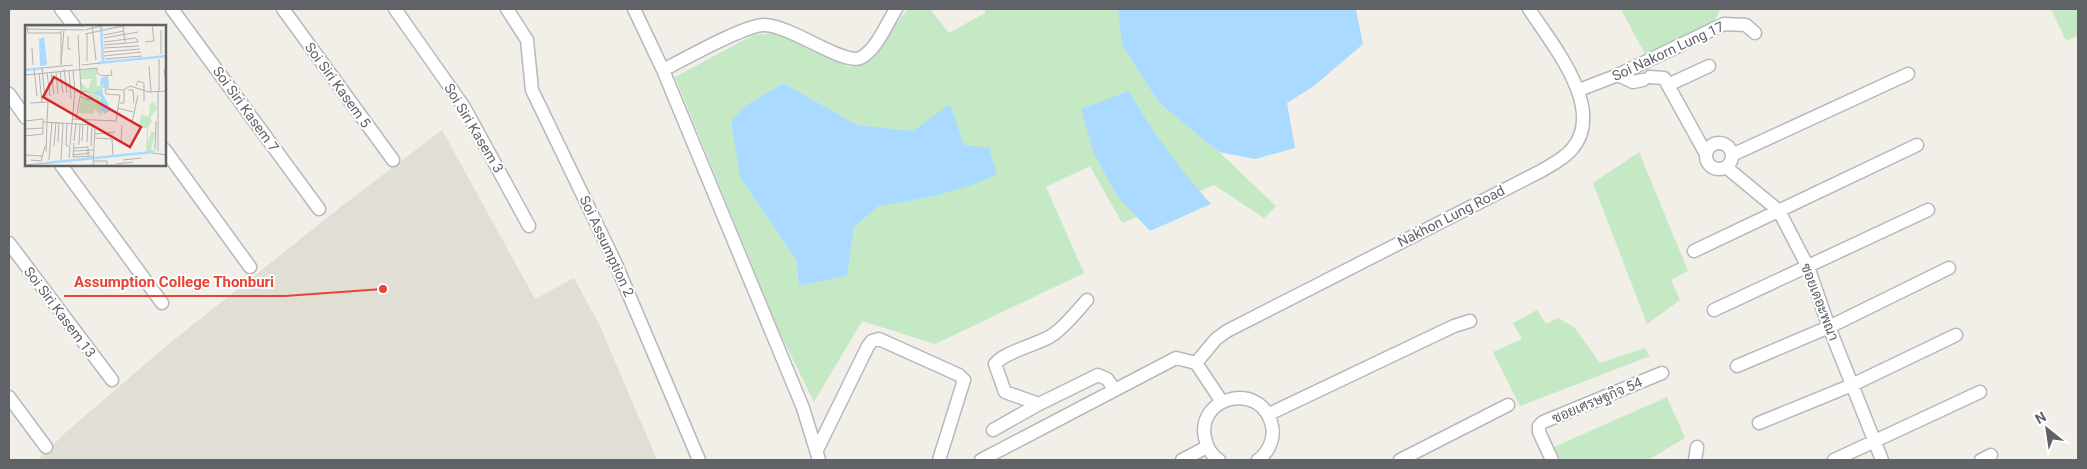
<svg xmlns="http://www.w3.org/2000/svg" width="2087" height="469" viewBox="0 0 2087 469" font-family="Roboto,Sarabun,sans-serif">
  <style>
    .education { fill: #e1ded6 }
    .green { fill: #c5e8c5; fill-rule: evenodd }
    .water { fill: #aadaff }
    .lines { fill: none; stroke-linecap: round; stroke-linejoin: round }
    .minor-casing { stroke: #b5b8bc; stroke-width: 15 }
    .minor { stroke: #fff; stroke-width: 12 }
    .labels { text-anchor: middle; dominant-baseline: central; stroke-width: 4; stroke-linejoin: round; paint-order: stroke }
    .street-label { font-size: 14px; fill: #5f6368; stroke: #fff }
    .inset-river { fill: none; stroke: #aadaff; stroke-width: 2.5 }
    .inset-road { fill: none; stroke: #b3b3b1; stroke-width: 1 }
    .view { fill: #d62828; fill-opacity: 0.15; stroke: #d62828; stroke-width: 2.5 }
    .inset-edge { fill: none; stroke: #5f6368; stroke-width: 2.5 }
    .leader { fill: none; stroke: #ea4335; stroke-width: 2 }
    .callout-dot { fill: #ea4335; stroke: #fff; stroke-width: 2 }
    .callout-label { font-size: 15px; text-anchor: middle; font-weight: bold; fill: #ea4335; stroke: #fff; stroke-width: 4; stroke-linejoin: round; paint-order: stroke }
  </style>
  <rect width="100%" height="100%" fill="#f1efe8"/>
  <!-- education -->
  <path class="education" d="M442 130 535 299 574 278 600 326 657 460H38L64 434 165 347 338 209Z"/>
  <!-- green -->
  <path class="green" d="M908 9H930L949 33 985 13V9H1118L1122 45 1159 103 1219 152 1276 206 1264 218 1214 185 1122 223 1090 166 1046 187 1084 273 935 344 862 321 814 402 780 333 675 77 753 35 775 33 848 67 862 65ZM783 83 857 125 913 131 964 145 931 197 879 206 854 227 846 276 799 286 796 260 740 177 748 104Z
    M1621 9H1720L1714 23 1645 54Z
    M2051 9H2078V35L2066 41Z
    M1639 152 1688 271 1671 280 1680 300 1647 324 1593 183Z
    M1537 310 1546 324 1558 318 1574 327 1600 363 1645 348 1650 356 1520 406 1493 352 1522 339 1513 323Z
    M1667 397 1685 438 1648 460H1561L1554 447Z"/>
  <!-- water -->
  <path class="water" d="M1118 9H1353L1356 10 1363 44 1314 86 1287 103 1295 148 1255 159 1219 152 1159 103 1122 45Z
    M783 83 857 125 913 131 950 104 964 145 989 148 997 174 975 184 931 197 879 206 854 227 847 276 799 286 796 260 740 177 731 120 748 104Z
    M1129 91C1152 132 1179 168 1211 204L1150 231 1118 197 1094 154 1081 109Z"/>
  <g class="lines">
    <!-- minor casing -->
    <g class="minor-casing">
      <path id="minor" d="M61 9 74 26
        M172 9 319 209
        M283 9 393 160
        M395 9 464 107 529 226
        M507 9 527 40 532 90 615 262 699 460
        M634 9 663 70 803 408 819 460
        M663 70C683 60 744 25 764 25 790 25 843 65 860 58 876 51 887 23 896 9
        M1618 75 1633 82 1643 80
        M1650 77 1664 78 1706 154
        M1668 85 1709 66
        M1579 90 1618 75 1724 24 1746 25 1755 33
        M9 94 26 118
        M1706 156a13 13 0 1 1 26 0a13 13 0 1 1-26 0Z
        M165 150 250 267
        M1732 155 1908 74
        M61 165 162 303
        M1726 167 1779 211 1808 267 1829 327 1882 460
        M9 243 112 380
        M1694 251 1917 145
        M1087 300C1076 312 1065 327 1051 336 1036 345 1004 352 995 364L1005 392 1039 404 1098 375 1107 379 1115 390
        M1714 310 1928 210
        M1196 363 1216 339 1227 331 1541 171C1551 165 1564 159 1572 149 1607 109 1551 43 1529 9
        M1737 366 1829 327 1949 268
        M9 397 46 447
        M1269 414 1454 326 1470 321
        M1759 423 1852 385 1956 335
        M993 430 1039 404
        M817 450 868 346 872 341 879 339 959 375 964 380 939 460
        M981 460 1176 358 1196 363 1222 402
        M1182 460 1207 447
        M1219 460C1211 455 1207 448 1205 438 1196 396 1262 380 1272 426 1275 439 1268 453 1258 460
        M1400 460 1508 405
        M1552 460 1539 432V426L1543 422 1662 373
        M1695 460 1697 447
        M1834 460 1980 392
        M1981 460 1991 455"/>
    </g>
    <!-- minor -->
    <use href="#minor" class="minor"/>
  </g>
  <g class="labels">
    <!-- street labels -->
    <g class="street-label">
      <text transform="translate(1668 51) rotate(-25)">Soi Nakorn Lung 17</text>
      <text transform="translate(338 85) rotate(54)">Soi Siri Kasem 5</text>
      <text transform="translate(246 109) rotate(54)">Soi Siri Kasem 7</text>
      <text transform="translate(474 128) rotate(59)">Soi Siri Kasem 3</text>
      <text transform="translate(1451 216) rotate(-27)">Nakhon Lung Road</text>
      <text transform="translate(607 246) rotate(65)">Soi Assumption 2</text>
      <text transform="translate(1820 302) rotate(69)">ซอยเดอะพณา</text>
      <text transform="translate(60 312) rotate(53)">Soi Siri Kasem 13</text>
      <text transform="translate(1597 400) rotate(-23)">ซอยเศรษฐกิจ 54</text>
    </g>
  </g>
  <!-- overview -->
  <g transform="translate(25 25)">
    <rect width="141" height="141" fill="#f1efe8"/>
    <path d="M71 43 72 61 79 58 73 71 77 75V91L70 85 68 89 54 88 56 71 71 75 65 68 56 65V57L63 64 67 54H56L55 46ZM129 77 132 83 125 93 127 96 123 103V117L126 107H130L126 124 132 126 121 127 122 103H114L116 90 124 91 125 79Z" fill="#c5e8c5"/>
    <path d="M19 12 22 40 15 41 14 14ZM83 51 84 63H77L78 69 86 85 80 89 75 84 76 72 68 68 75 66 79 60 75 59 76 53Z" fill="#aadaff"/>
    <path class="inset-river" d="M76 0 78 36M73 38 142 31M0 45 18 43M21 138 128 127"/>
    <path class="inset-road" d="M67 0 71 35M2 1H59M98 1 100 17M2 2 3 8H36M2 4 59 5M60 5 76 1M60 9 103 0M62 9V36M78 10 99 6M43 11V24H46M79 13 113 7M79 17 111 13 113 17M120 17 129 16 127 0M79 20 113 17M7 23 8 40M79 23 114 21M79 27 115 24M136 29V5M79 31 116 27M80 34 117 31M36 38 39 5M36 40V6M57 40 75 38M124 41 126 67M9 44 12 71M39 44 42 68M139 44 142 64M44 45 46 74M35 46 38 68M26 47 29 69M31 47 33 69M14 48 17 78M22 48 25 71M0 50 72 43V48L77 51 87 50 86 45M111 61 113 56 119 58V76M99 65 105 61 124 67 142 66M103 65H108L109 78M134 67V34M55 71 64 75 68 73 63 67 56 66M20 72 17 43 48 40M5 78 23 77 22 97M95 78H99V65M92 83 108 87M47 94 91 96 95 70 81 69 80 64 99 65M51 94 56 66 53 10M0 96 18 94V97L69 100M107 97 113 70M42 98 41 120 45 122 44 133M0 104 18 103M70 109 90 107M0 111 18 109V97M70 113 87 114M87 114 88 130M49 116 51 98M57 116 58 99M33 117 34 97M62 117 63 99M49 118 48 132 67 131M96 118 97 100M45 120 50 66 48 45M54 120 55 99M29 121 31 97M66 121 67 100M49 123 63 122V131M130 124 131 96M48 126 69 125M133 126V67M21 127 22 97M127 128 142 130M0 130 17 131M48 130 65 128M6 135 16 136 20 121M24 135 27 97M36 135 38 98M98 135 116 133M68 136H82V141M91 139 108 137M0 140 21 138M68 141 70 101"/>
    <path class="view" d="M29 52 116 102 105 122 18 72Z"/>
    <rect width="141" height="141" class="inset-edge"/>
  </g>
  <!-- callouts -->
  <path class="leader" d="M383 289L285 296H64"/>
  <circle class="callout-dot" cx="383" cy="289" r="5"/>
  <g class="callout-label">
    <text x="174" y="287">Assumption College Thonburi</text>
  </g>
  <!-- border -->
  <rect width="2087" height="469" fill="none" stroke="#5f6368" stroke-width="20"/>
  <!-- north arrow -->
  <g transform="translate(2047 429) rotate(330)" stroke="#ffffff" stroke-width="4" paint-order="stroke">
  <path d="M0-4L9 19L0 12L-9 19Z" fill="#5f6368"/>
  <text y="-8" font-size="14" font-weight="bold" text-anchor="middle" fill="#5f6368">N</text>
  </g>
</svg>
